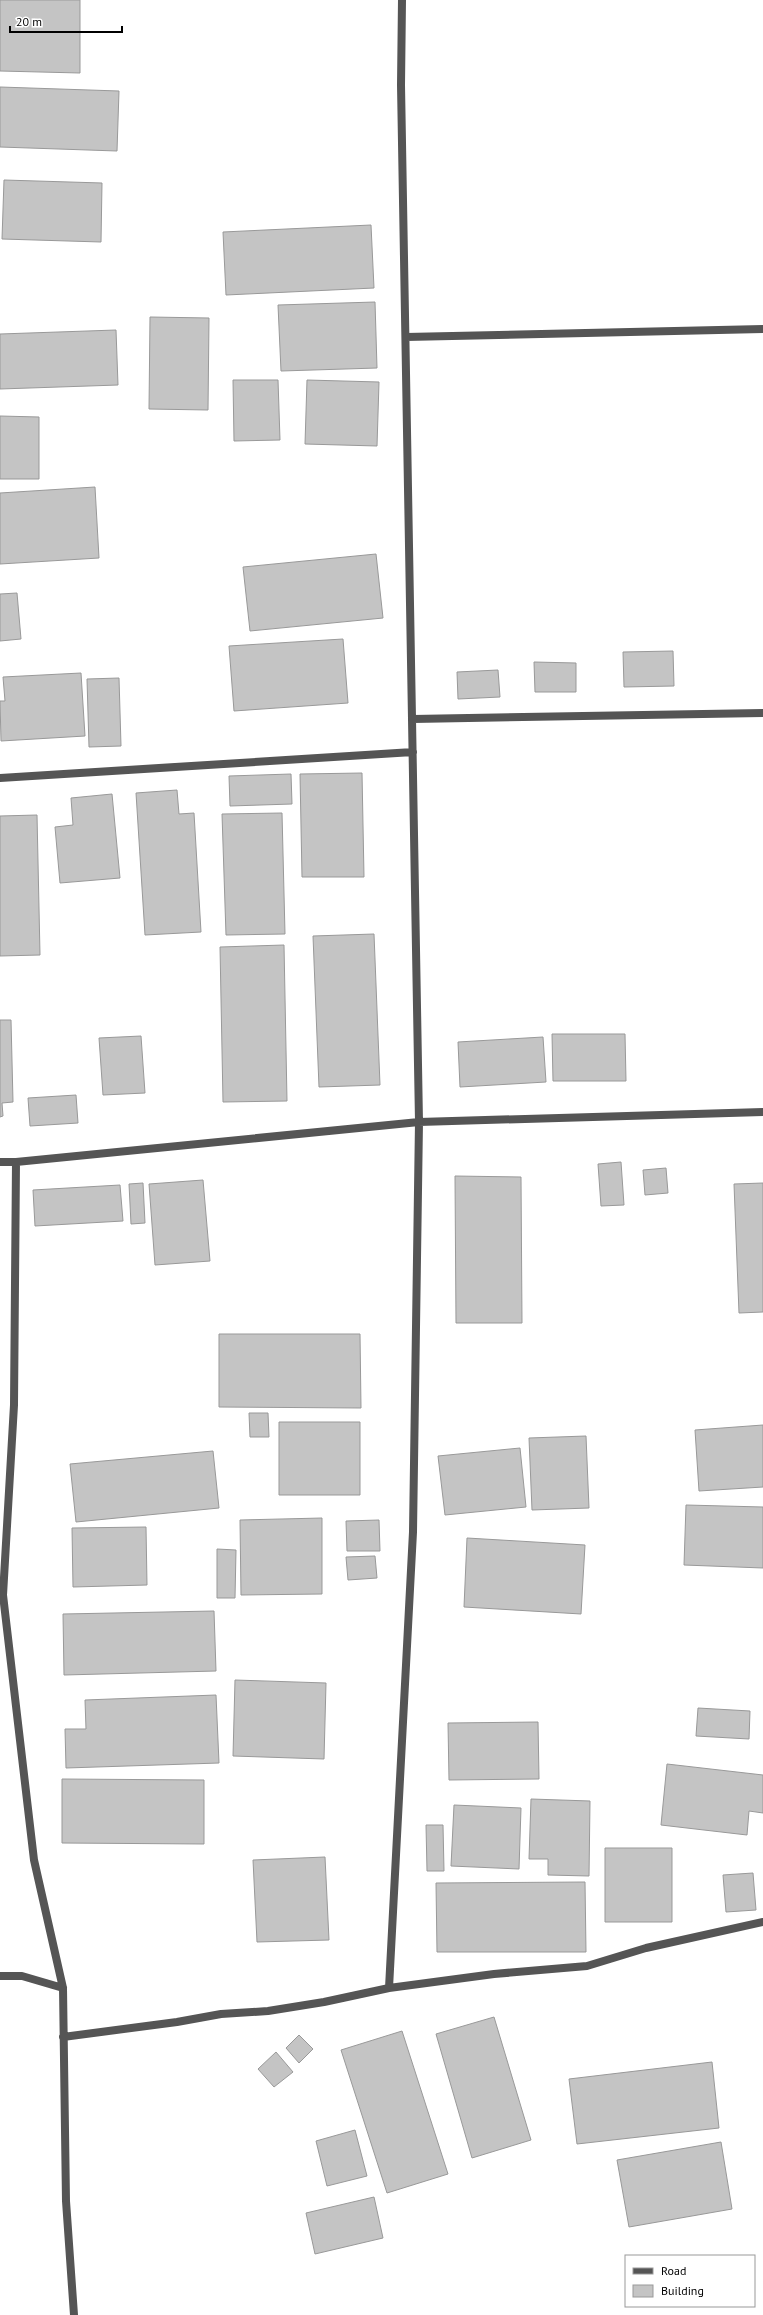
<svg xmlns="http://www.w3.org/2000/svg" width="763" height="2315" viewBox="0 0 763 2315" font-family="'PT Sans',sans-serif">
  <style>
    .building { fill: #c4c4c4; stroke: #999 }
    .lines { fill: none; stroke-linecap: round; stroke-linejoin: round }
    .street { stroke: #555; stroke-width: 8 }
  </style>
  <rect width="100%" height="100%" fill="#fff"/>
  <!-- building -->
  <path class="building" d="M0 0H80V73L0 71Z
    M0 87 119 91 117 151 0 147Z
    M4 180 102 183 101 242 2 239Z
    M371 225 374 288 226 295 223 232Z
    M375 302 377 368 281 371 278 305Z
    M150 317 209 318 208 410 149 409Z
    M116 330 118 385 0 389V334Z
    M233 380H278L280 440 234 441Z
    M307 380 379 382 377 446 305 444Z
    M0 416 39 417V479H0Z
    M95 487 99 558 0 564V493Z
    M376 554 383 618 250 631 243 567Z
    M17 593 21 639 0 641V594Z
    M343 639 348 703 234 711 229 646Z
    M673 651 674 686 624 687 623 652Z
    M534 662 576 663V692H535Z
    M498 670 500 697 458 699 457 672Z
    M81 673 85 736 1 741 0 701H5L3 677Z
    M119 678 121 746 89 747 87 679Z
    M362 773 364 877H302L300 774Z
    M291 774 292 804 230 806 229 776Z
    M177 790 179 814 194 813 201 932 145 935 136 793Z
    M112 794 120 878 60 883 55 827 73 825 71 798Z
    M282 813 285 934 226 935 222 814Z
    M37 815 40 955 0 956V816Z
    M374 934 380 1085 319 1087 313 936Z
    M284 945 287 1101 223 1102 220 947Z
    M0 1020H11L13 1102 2 1103 3 1116 0 1117Z
    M552 1034H625L626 1081H553Z
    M141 1036 145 1093 103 1095 99 1038Z
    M543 1037 546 1082 460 1087 458 1042Z
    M76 1095 78 1123 30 1126 28 1098Z
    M621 1162 624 1205 601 1206 598 1164Z
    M666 1168 668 1193 645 1195 643 1170Z
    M455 1176 521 1177 522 1323H456Z
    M203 1180 210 1261 155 1265 149 1184Z
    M143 1183 145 1223 131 1224 129 1184Z
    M763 1183V1312L739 1313 734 1184Z
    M120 1185 123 1221 35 1226 33 1190Z
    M219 1334H360L361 1408 219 1407Z
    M249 1413H268L269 1437H250Z
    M279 1422H360V1495H279Z
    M763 1425V1487L699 1491 695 1430Z
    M586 1436 589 1508 532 1510 529 1438Z
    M520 1448 526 1507 445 1515 438 1456Z
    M213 1451 219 1508 76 1522 70 1464Z
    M686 1505 763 1507V1568L684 1565Z
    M322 1518V1594L241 1595 240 1520Z
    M379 1520 380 1551H347L346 1521Z
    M146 1527 147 1585 73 1587 72 1528Z
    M467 1538 585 1545 581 1614 464 1607Z
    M217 1549 236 1550 235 1598H217Z
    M375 1556 377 1578 348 1580 346 1557Z
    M214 1611 216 1671 64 1675 63 1614Z
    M235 1680 326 1683 324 1759 233 1756Z
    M216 1695 219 1763 66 1768 65 1729H86L85 1700Z
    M698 1708 750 1711 749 1739 696 1736Z
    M538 1722 539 1779 449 1780 448 1723Z
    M667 1764 763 1775V1813L749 1811 747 1835 661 1825Z
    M62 1779 204 1780V1844L62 1843Z
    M531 1799 590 1801 589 1876 548 1875V1859H529Z
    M454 1805 521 1808 519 1869 451 1866Z
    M426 1825H443L444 1871H427Z
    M605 1848H672V1922H605Z
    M325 1857 329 1940 257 1942 253 1860Z
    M753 1873 756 1910 726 1912 723 1875Z
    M585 1882 586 1952H437L436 1883Z
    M494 2017 531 2140 472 2158 436 2034Z
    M402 2031 448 2174 387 2193 341 2050Z
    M299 2035 313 2049 299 2063 286 2048Z
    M276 2052 293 2072 274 2087 258 2069Z
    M712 2062 719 2128 577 2144 569 2079Z
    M355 2130 367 2176 327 2186 316 2141Z
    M721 2142 732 2209 629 2227 617 2160Z
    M374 2197 383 2238 315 2254 306 2213Z"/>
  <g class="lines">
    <!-- street -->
    <path class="street" d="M406 337 763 329
      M413 719 763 713
      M0 778 413 752
      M0 1162H16L419 1122 763 1112
      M16 1162 14 1405 3 1595 34 1860 63 1988 66 2201 74 2315
      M0 1976H22L63 1988
      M389 1988 413 1532 419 1122 401 85 402 0
      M63 2037 177 2022 221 2014 268 2011 324 2002 389 1988 494 1974 587 1966 646 1948 763 1922"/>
  </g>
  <!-- legend -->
  <rect x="625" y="2255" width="130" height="52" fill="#ffffff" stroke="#999999"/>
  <rect x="633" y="2268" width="20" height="6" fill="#555555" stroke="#999999"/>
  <text x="661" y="2275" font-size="12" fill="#000000">Road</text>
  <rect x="633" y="2285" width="20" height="12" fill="#c4c4c4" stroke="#999999"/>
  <text x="661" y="2295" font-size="12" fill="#000000">Building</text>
  <!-- scale -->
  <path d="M10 26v6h112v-6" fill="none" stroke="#000000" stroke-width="2"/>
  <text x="16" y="26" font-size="12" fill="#000000" stroke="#ffffff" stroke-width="3" paint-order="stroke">20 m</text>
</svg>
